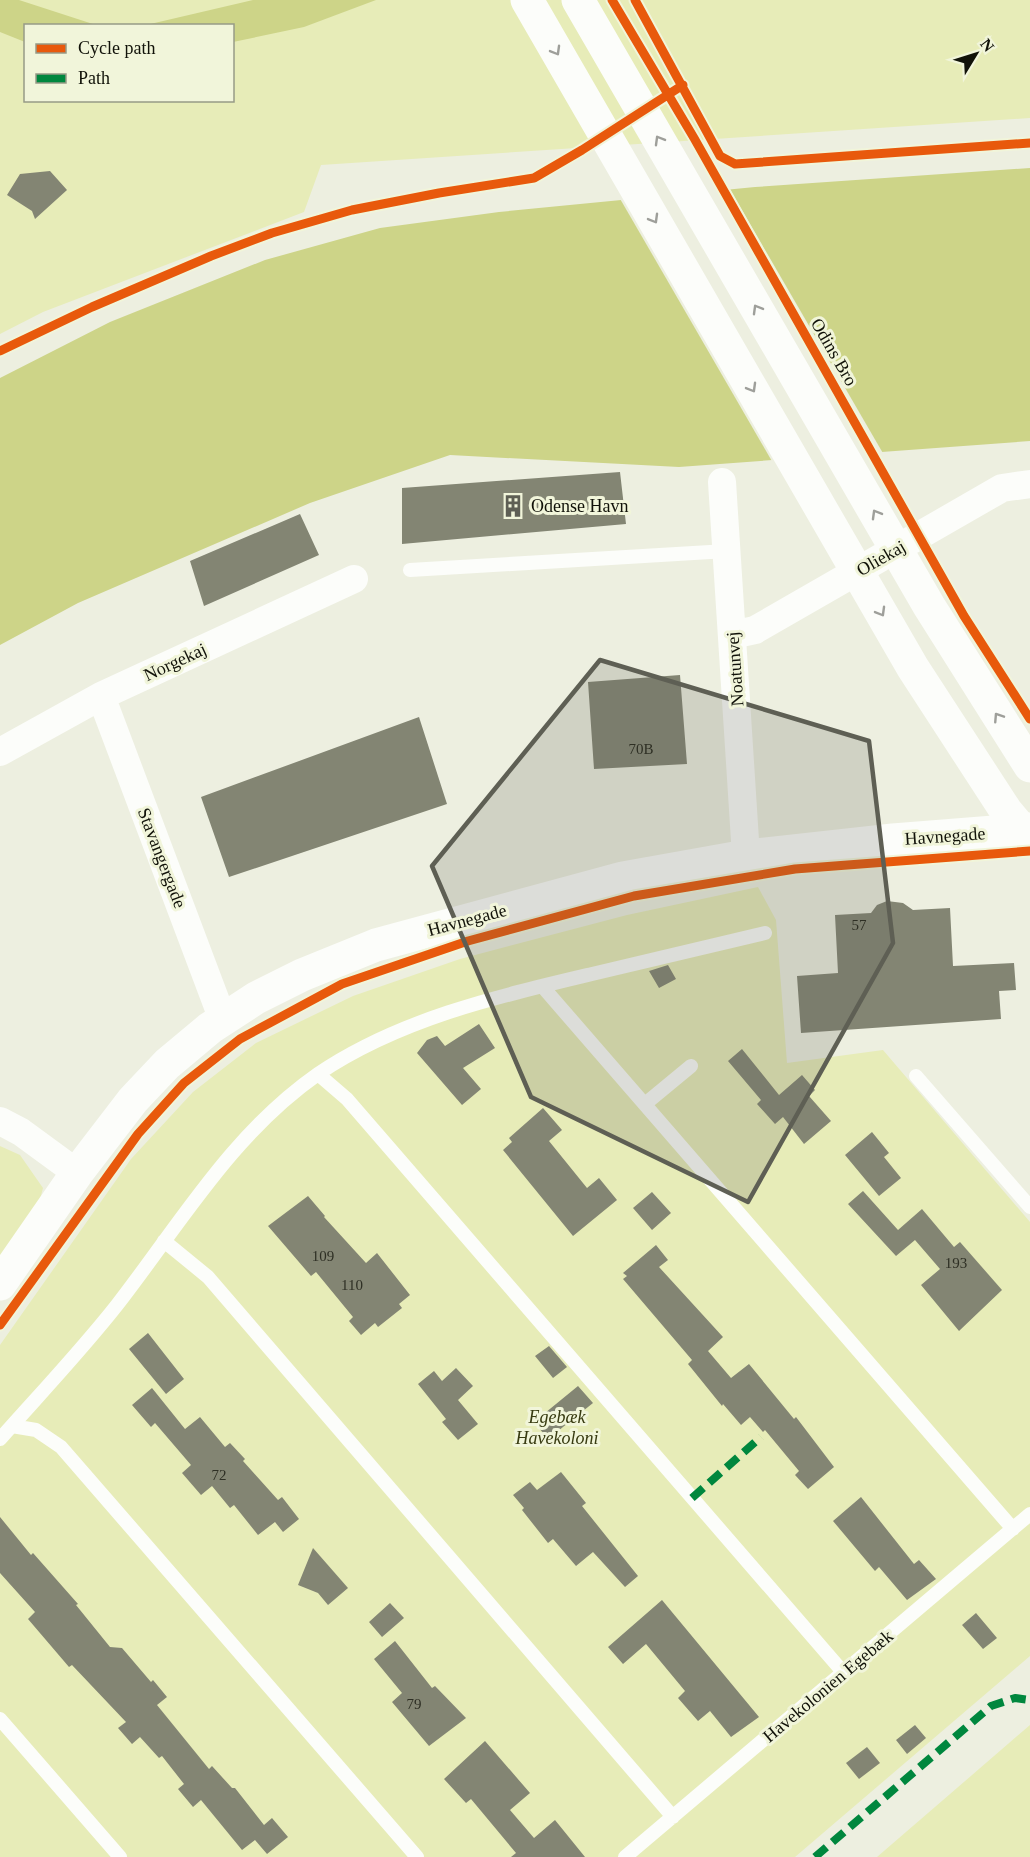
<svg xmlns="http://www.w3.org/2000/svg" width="1030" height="1857" viewBox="0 0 1030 1857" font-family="'Times New Roman',serif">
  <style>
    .green { fill: #e7ecb8; fill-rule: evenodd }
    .water { fill: #cdd488 }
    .pier { fill: #edefe0 }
    .building { fill: #838573 }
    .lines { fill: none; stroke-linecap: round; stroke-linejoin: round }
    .service { stroke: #fcfdfa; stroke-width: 14 }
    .minor { stroke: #fcfdfa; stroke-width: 28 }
    .tertiary { stroke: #fcfdfa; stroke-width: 33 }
    .secondary { stroke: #fcfdfa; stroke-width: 33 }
    .quiet { stroke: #00873e; stroke-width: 8; stroke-dasharray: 15 8; stroke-linecap: butt }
    .cycleway-casing { stroke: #f1f5da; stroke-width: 13 }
    .cycleway { stroke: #e8590c; stroke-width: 9 }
    .oneway { stroke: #9e9f9a }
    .marked { fill: #5e5f54; fill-opacity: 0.2; stroke: #5e5f54; stroke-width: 4.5; stroke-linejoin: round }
    .labels { text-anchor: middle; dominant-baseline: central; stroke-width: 6; stroke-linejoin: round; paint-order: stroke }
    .number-label { font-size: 15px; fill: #2e2f24 }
    .street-label { font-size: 18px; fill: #111209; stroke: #f1f5da }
    .poi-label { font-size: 18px; fill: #111209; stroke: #f1f5da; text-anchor: start }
    .park-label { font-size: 18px; font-style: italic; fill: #383b11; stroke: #f1f5da }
  </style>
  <rect width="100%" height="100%" fill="#edefe0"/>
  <!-- green -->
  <path class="green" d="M0 0H1030V118L321 165 304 212 43 312 0 334ZM26 26H232V100H26Z
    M758 887 776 920 787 1063 883 1050 1030 1222V1656L795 1857H0V1345L131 1159 193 1092 256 1043 353 996 460 959 627 915Z
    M0 1146 20 1155 43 1188 38 1207 0 1260Z
    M1030 1725V1857H877Z"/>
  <!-- water -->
  <path class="water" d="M0 0H19L96 25 26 26 25 42 0 32Z
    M253 0H376L304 27 233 42 232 26 146 25Z
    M1030 168V441L679 467 450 455 310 503 78 603 0 645V378L110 322 265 260 380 228 499 212 755 187Z"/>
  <!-- pier -->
  <path class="pier" d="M728 186 884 455 773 463 619 197Z"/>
  <!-- building -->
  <path class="building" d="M50 171 67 190 35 219 32 211 7 195 20 174Z
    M620 472 626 524 402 544V488Z
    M300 514 319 555 204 606 190 561Z
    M680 675 687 764 594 769 588 682Z
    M419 717 447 804 229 877 201 797Z
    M887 901 903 903 913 910 950 908 953 966 1014 963 1016 990 999 991 1001 1019 801 1033 797 976 838 973 835 915 871 913 877 905Z
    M668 965 676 979 659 988 649 971Z
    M479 1024 495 1048 463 1068 481 1089 462 1105 417 1053 427 1040 437 1036 445 1046Z
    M742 1049 779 1095 802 1075 815 1090 809 1096 831 1121 804 1144 783 1117 775 1124 757 1104 761 1100 728 1061Z
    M543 1108 562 1130 549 1141 587 1188 599 1178 617 1200 573 1236 503 1150 512 1142 509 1138Z
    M872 1132 889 1153 884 1157 901 1178 879 1196 845 1155Z
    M863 1191 898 1230 922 1209 954 1247 960 1242 1002 1290 959 1331 921 1285 940 1269 915 1240 896 1256 848 1204Z
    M652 1192 671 1213 652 1230 633 1208Z
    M308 1196 325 1216 324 1217 366 1263 377 1253 410 1295 399 1304 402 1308 378 1327 375 1323 361 1335 349 1321 353 1317 316 1272 311 1276 268 1226Z
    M656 1245 668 1260 659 1267 723 1337 708 1351 731 1378 749 1364 794 1419 796 1417 834 1467 808 1489 795 1475 799 1471 765 1430 763 1432 750 1417 741 1425 723 1404 722 1406 688 1364 692 1360 623 1279 627 1276 623 1273Z
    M148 1333 184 1379 166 1394 129 1349Z
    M549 1346 567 1367 553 1378 535 1356Z
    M456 1368 473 1386 458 1400 478 1424 458 1440 442 1422 446 1419 418 1384 434 1371 442 1381Z
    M578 1386 593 1403 548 1439 534 1422Z
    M152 1388 185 1429 200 1417 225 1447 230 1443 245 1459 243 1461 278 1500 282 1497 299 1519 283 1532 275 1522 258 1535 234 1505 230 1508 212 1486 201 1495 182 1473 191 1465 155 1423 151 1427 132 1405Z
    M561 1472 586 1503 582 1506 638 1576 625 1587 593 1552 576 1566 553 1539 548 1543 522 1510 524 1508 513 1495 530 1482 537 1490Z
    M861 1497 914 1564 919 1560 936 1579 907 1600 879 1567 875 1571 833 1521Z
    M0 1517 31 1555 33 1553 78 1604 76 1605 110 1647 122 1648 151 1682 153 1680 167 1697 157 1705 209 1769 212 1766 232 1788H235L264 1825 272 1818 288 1837 267 1854 255 1840 242 1850 201 1800 193 1807 178 1789 184 1784 162 1756 159 1758 140 1737 132 1744 118 1728 126 1722 72 1665 69 1667 28 1619 35 1612 0 1573Z
    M313 1548 348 1588 328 1605 318 1593 298 1585Z
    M662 1600 759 1717 731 1737 710 1711 698 1721 678 1698 685 1691 646 1644 623 1664 608 1647Z
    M390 1603 404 1618 382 1637 369 1622Z
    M976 1613 997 1638 983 1649 962 1625Z
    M395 1641 432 1688 435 1686 466 1718 429 1746 392 1702 402 1693 374 1659Z
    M915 1725 926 1738 907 1754 896 1740Z
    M485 1741 530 1793 510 1810 534 1838 555 1820 585 1857H511L516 1853 471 1799 466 1803 444 1779Z
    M867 1747 880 1763 859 1779 846 1763Z"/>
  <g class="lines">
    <!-- service -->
    <path class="service" d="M410 570 727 551
      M542 986 1013 1529
      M318 1074 347 1099 843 1672
      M916 1076 1030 1207
      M645 1104 691 1066
      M164 1241 208 1277 673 1817
      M12 1426 36 1430 61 1447 417 1857
      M0 1439C39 1395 80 1352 117 1305 180 1224 232 1134 318 1074 399 1019 499 996 592 974 650 960 708 947 765 933
      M0 1719 120 1857
      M625 1857 1030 1514"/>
    <!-- minor -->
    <path class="minor" d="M722 482 746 856
      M732 635 755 630 1002 488 1030 484
      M101 696 223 1020
      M0 752 101 696 354 579
      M0 1121 21 1132 77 1173"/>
    <!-- tertiary -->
    <path class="tertiary" d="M0 1284 77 1173 133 1100 167 1064 210 1028 256 998 302 975 376 945 623 878 746 856 893 840 1030 829"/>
    <!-- secondary -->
    <path class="secondary" d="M527 0 913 668 1006 811 1030 840
      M578 0 929 606 1030 766"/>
    <!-- quiet -->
    <path class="quiet" d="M692 1498 761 1437
      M815 1857 991 1706 1015 1698 1030 1700"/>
    <!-- cycleway casing -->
    <g class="cycleway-casing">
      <path id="cycleway" d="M612 0 694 138 964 616 1030 719
        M635 0 720 156 735 164 1030 143
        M0 351 92 307 211 256 272 233 352 210 439 193 534 178 582 150 683 85
        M0 1325 138 1134 184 1083 240 1039 342 984 468 941 634 896 795 869 1030 851"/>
    </g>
    <!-- cycleway -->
    <use href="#cycleway" class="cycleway"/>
  </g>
  <!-- one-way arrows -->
  <defs><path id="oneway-chevron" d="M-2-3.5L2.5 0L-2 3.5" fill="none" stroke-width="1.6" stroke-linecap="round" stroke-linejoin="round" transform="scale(1.5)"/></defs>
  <g class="oneway">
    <use href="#oneway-chevron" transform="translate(556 51) rotate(60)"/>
    <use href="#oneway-chevron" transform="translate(659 140) rotate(-120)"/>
    <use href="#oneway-chevron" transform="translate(654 219) rotate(60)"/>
    <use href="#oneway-chevron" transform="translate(757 309) rotate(-120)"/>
    <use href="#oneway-chevron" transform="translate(752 388) rotate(60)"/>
    <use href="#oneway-chevron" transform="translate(876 514) rotate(-120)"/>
    <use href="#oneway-chevron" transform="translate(881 612) rotate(60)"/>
    <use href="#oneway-chevron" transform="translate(998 717) rotate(-123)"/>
  </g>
  <!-- marked area -->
  <path class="marked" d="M600 660 869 741 893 943 748 1202 531 1097 432 866Z"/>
  <!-- icons -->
  <defs>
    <g id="building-bare" transform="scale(1.8)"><path d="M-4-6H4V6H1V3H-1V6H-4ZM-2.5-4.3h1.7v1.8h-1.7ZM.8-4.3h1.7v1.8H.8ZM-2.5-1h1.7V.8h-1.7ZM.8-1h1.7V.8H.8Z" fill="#5e5f54" stroke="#f1f5da" stroke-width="2.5" paint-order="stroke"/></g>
  </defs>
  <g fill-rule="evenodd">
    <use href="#building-bare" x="513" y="506"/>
  </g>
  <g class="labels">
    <!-- number labels -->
    <g class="number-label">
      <text x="641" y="749">70B</text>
      <text x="859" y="925">57</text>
      <text x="323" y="1256">109</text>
      <text x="956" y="1263">193</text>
      <text x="352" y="1285">110</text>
      <text x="219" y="1475">72</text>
      <text x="414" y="1704">79</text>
    </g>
    <!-- street labels -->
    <g class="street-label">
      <text transform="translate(834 352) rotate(60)">Odins Bro</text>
      <text transform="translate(881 558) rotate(-30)">Oliekaj</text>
      <text transform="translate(175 662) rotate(-25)">Norgekaj</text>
      <text transform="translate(735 669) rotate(-94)">Noatunvej</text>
      <text transform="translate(945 836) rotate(-4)">Havnegade</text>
      <text transform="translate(162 858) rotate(69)">Stavangergade</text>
      <text transform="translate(467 920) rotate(-15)">Havnegade</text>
      <text transform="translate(828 1686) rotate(-40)">Havekolonien Egebæk</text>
    </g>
    <!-- poi labels -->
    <g class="poi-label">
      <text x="531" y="506">Odense Havn</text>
    </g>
    <!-- park labels -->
    <g class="park-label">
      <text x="557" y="1417">Egebæk<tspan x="557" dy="21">Havekoloni</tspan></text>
    </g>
  </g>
  <!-- legend -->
  <rect x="24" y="24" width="210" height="78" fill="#f1f5da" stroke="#979a86" stroke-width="1.5"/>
  <rect x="36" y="44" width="30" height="9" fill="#e8590c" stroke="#979a86" stroke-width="1.5"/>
  <text x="78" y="54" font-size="18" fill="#111209">Cycle path</text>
  <rect x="36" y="74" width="30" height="9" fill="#00873e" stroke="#979a86" stroke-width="1.5"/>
  <text x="78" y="84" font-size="18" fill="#111209">Path</text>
  <!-- north arrow -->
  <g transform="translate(976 54) rotate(52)" stroke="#f1f5da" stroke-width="4.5" paint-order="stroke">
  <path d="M0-4.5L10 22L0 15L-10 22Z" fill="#111209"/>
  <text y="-9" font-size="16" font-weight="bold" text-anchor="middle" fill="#111209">N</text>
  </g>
</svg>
